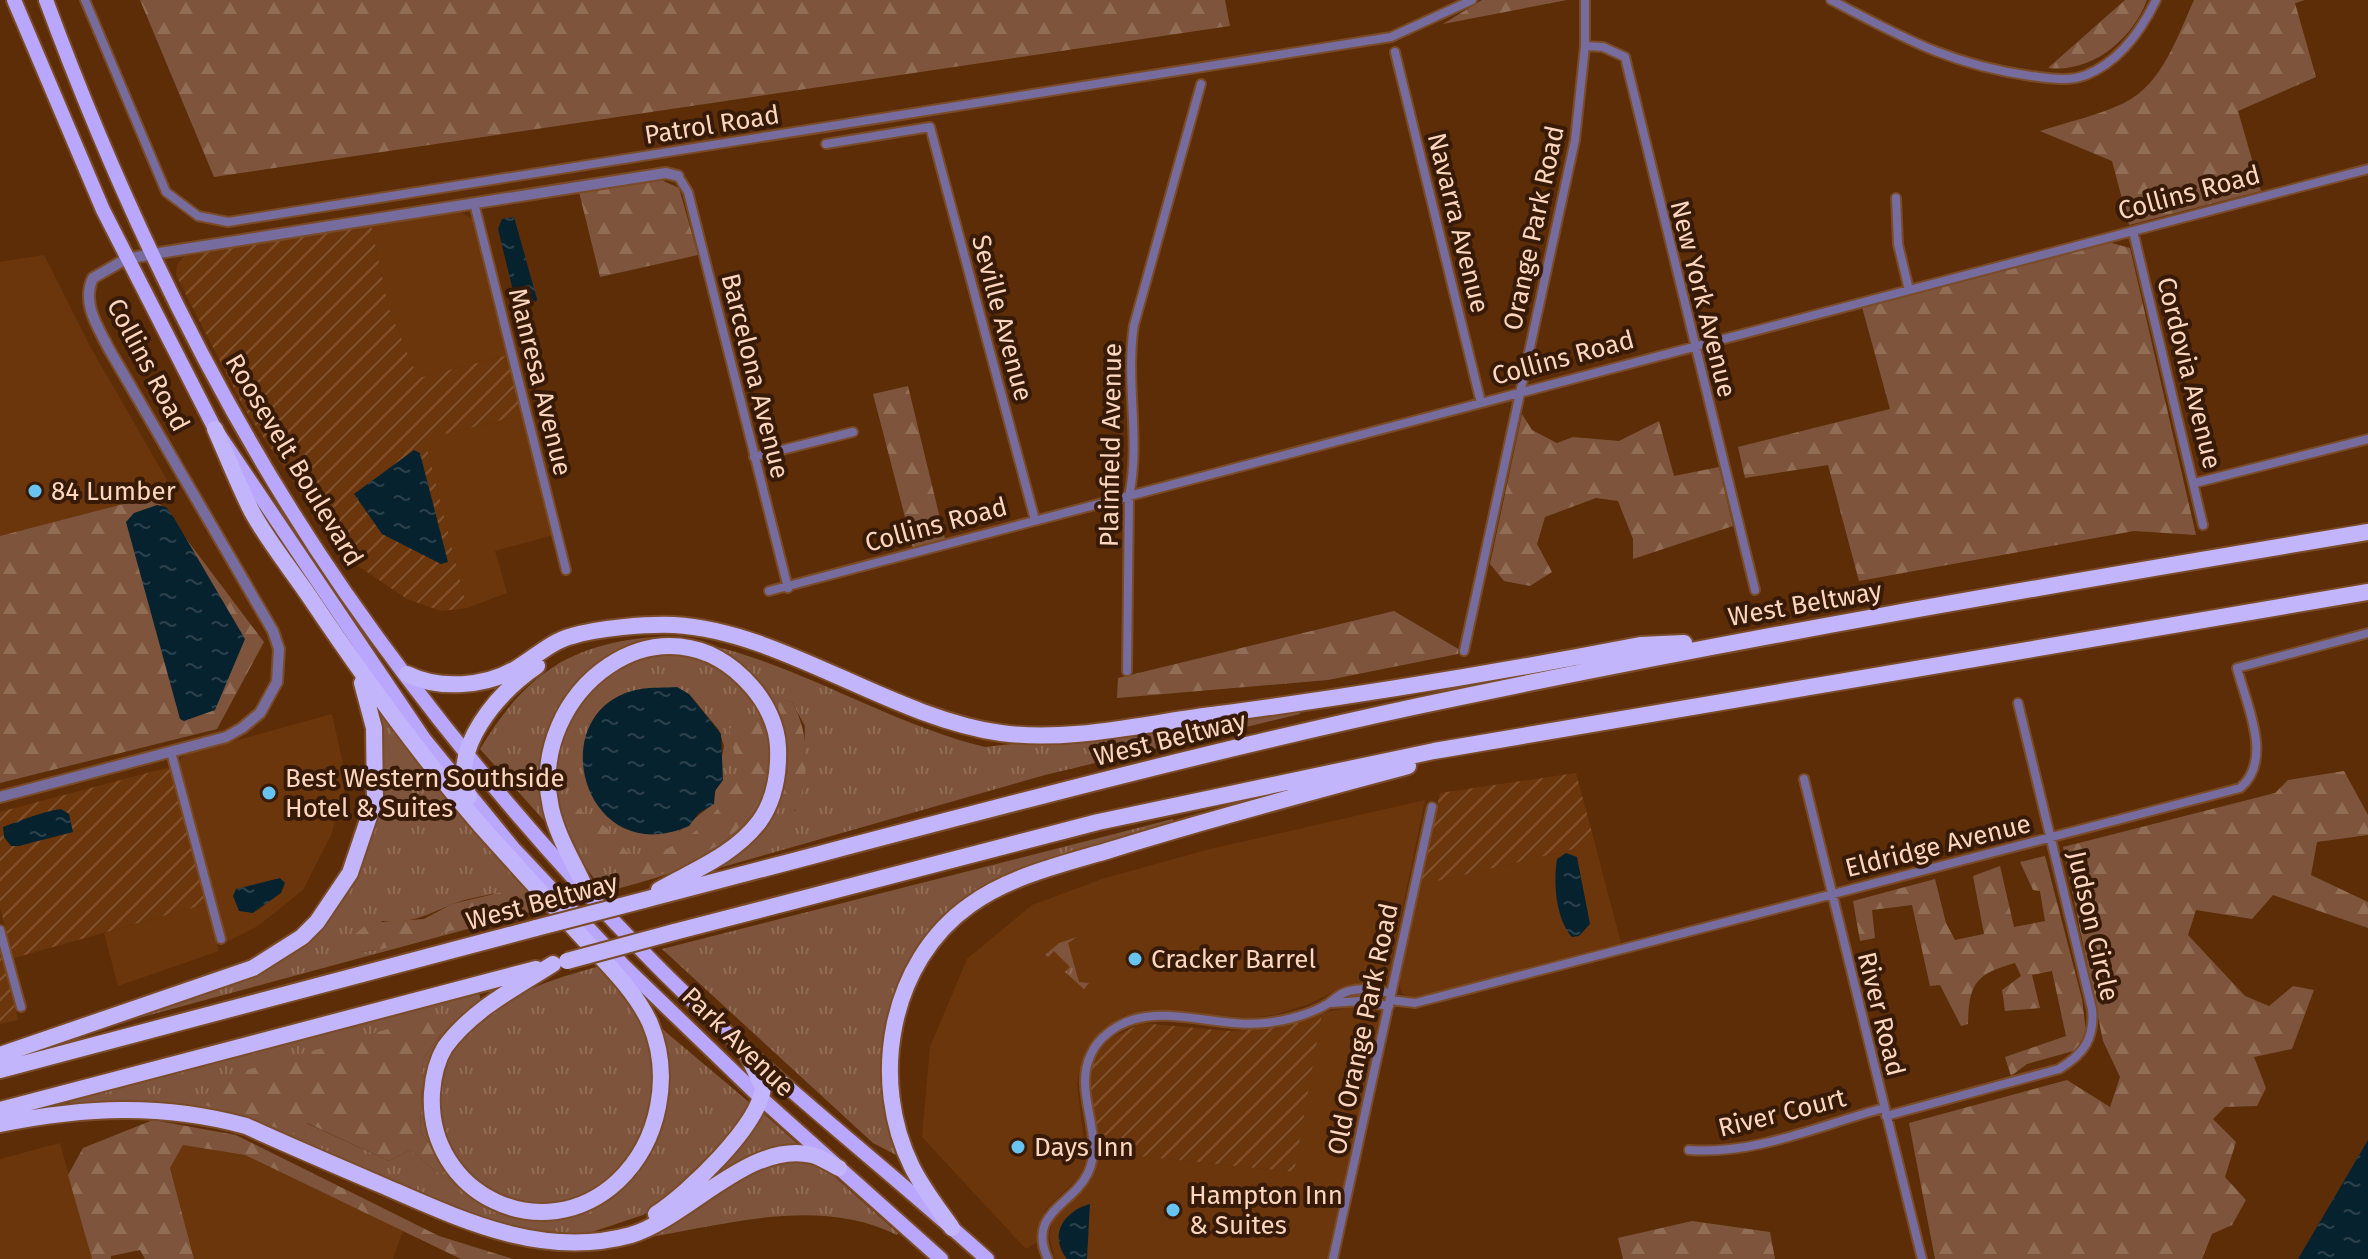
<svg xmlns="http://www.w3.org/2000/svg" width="2368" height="1259" viewBox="0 0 2368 1259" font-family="'Fira Sans',sans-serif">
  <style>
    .built { fill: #6c360c }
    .industrial { fill: url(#industrial-furrows) }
    .grass { fill: url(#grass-tufts); fill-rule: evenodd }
    .forest { fill: url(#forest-firs) }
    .water { fill: url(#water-ripples) }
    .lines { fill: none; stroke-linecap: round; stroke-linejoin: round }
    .minor-casing { stroke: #7a4b28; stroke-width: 12 }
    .tertiary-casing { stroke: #7a4b28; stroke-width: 14 }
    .trunk-casing { stroke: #7a4b28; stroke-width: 18 }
    .motorway-casing { stroke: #7a4b28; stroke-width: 20 }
    .minor { stroke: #766c9d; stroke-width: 8 }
    .tertiary { stroke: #766c9d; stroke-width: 10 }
    .trunk { stroke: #b8a7fc; stroke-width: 14 }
    .motorway { stroke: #c2b5fc; stroke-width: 16 }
    .motorway-bridge-casing { stroke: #7a4b28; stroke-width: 20; stroke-linecap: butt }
    .motorway-bridge { stroke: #c2b5fc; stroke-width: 16 }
    .poi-dot { fill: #69c3f1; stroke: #371b08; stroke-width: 3 }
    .labels { text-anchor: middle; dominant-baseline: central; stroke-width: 8; stroke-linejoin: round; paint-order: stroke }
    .street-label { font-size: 26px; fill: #fdd6bf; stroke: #371b08 }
    .poi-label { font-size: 26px; fill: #fdd6bf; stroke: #371b08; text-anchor: start }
  </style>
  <defs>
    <pattern id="industrial-furrows" width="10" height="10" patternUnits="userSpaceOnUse" patternTransform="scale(2)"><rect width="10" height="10" fill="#6c360c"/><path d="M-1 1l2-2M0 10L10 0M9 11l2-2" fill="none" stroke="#82522e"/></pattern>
    <pattern id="grass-tufts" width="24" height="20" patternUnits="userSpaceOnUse" patternTransform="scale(2)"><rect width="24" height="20" fill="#7e553c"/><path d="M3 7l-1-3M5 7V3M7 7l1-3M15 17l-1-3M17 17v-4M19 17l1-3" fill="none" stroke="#916d56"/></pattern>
    <pattern id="forest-firs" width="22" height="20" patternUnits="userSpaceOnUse" patternTransform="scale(2)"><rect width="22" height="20" fill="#7e553c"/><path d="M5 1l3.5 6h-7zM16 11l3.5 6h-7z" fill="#916d56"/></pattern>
    <pattern id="water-ripples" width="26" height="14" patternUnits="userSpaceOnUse" patternTransform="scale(2)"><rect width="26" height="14" fill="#06222f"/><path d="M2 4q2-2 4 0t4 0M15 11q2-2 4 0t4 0" fill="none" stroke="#2b414b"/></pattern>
  </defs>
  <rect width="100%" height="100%" fill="#5d2d07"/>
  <!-- built -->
  <path class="built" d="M459 211 474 220 508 355 418 378 389 309 371 225Z
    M44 255 91 348 167 480 154 496 0 536V262Z
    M522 415 553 535 495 551 507 593 467 608 425 439Z
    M332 714 347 782 331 835 303 890 258 926 226 942 179 767 181 758 187 754Z
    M1425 800 1387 983 1337 990 1309 1004 1274 1015 1250 1018 1147 1010 1123 1016 1101 1031 1085 1052 1077 1083 1086 1159 1081 1175 1046 1209 1040 1221 1039 1241 1026 1249 922 1137 930 1047 967 959 1032 905 1102 879 1206 850Z
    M1595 844 1621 943 1411 998 1403 994 1399 985 1420 885Z
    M206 904 219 951 118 986 104 933Z
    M1360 1005 1371 1006 1380 1016 1327 1259H1055L1049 1236 1053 1219 1083 1191 1093 1176 1099 1152 1293 1172 1322 1013Z
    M60 1143 92 1259H0V1159Z
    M183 1145 245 1155 403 1231 393 1259H194L170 1168Z"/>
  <!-- industrial -->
  <path class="industrial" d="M371 225 389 309 418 378 508 355 522 415 425 439 467 608 441 611 407 599 351 561 329 535 245 410 176 275 177 265 185 256Z
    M170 767 206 904 14 958 0 908V812Z
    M1576 773 1595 844 1420 885 1440 793Z
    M0 948 18 1020 0 1024Z
    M1322 1013 1294 1172 1099 1152 1090 1085 1092 1064 1099 1050 1113 1037 1142 1023 1227 1031 1276 1028Z"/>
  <!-- grass -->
  <path class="grass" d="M654 637C766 642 873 720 985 747L1300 711V714L1045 775 719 868 717 862 768 817 776 722 703 649C680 652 615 656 598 665 545 695 553 773 548 825L480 749C524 676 568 644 654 637ZM778 699 792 702 805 726 803 785 795 811 779 801 788 770Z
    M677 653C688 656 702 658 712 663 777 704 794 784 733 837 698 869 650 880 605 892 586 870 555 825 552 796 547 746 582 672 634 658 648 654 663 654 677 653ZM689 694 719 730 724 746 713 804 679 831Z
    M370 695 545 908 135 1019 134 1014 316 932C391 848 379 799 370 695ZM495 893 378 950 360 952 382 921C411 924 424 916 450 905 464 899 480 897 495 893Z
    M1173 819 1174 826 960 906 892 1015 902 1158 873 1143 662 949Z
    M1077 937 1068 943 1079 982 1089 983 1084 989 1065 972 1070 967 1054 951 1048 957 1045 955 1059 943Z
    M600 966C638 1005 671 1061 648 1117 637 1147 623 1172 596 1190 534 1230 449 1185 437 1115 436 1106 439 1094 441 1085 443 1065 448 1045 464 1031 502 996 551 979 600 966Z
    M479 993 481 1001C433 1036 437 1065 427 1119L483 1201 584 1208 653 1137 655 1023 749 1102V1111L698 1170 660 1205 643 1215 583 1235H522L388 1183 277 1130 222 1112 185 1104 143 1102 71 1107 69 1101ZM441 1034 423 1059 420 1131 447 1169V1180L410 1150 389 1161 306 1123 304 1136 215 1079Z
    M763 1113 898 1233 897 1235C817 1195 722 1226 638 1239L691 1192Z"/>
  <!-- forest -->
  <path class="forest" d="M140 0H1225L1230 26 214 177Z
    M1482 0H1567L1443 24Z
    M2125 0H2147C2132 40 2092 73 2048 68Z
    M2194 0H2305L2295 3 2316 77 2238 111 2261 191 2129 225 2112 161 2040 131C2068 122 2099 115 2124 103 2162 85 2178 35 2194 0Z
    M659 179 679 188 698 255 600 277 579 192Z
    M2108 242 2130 248 2196 535 2134 531 1859 581 1828 465 1745 478 1738 447 1890 409 1862 307Z
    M908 386 945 539 913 548 873 394Z
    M1522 414 1532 430 1557 443 1573 437 1619 441 1659 421 1674 476 1719 467 1733 526 1633 559V539L1618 501 1596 498 1545 517 1537 544 1552 572 1530 586 1504 581 1490 564Z
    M154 496 264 642 217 729 0 783V536Z
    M1394 611 1460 650 1458 654 1328 680 1117 698 1118 678Z
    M777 698 792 702C810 733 809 773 798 808L790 813 779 801 788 770Z
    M756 715C798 810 716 858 635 881L590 854 565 813 570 804 607 828 635 861C690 843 708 826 740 778L729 729 740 719Z
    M2344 771 2368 815V835L2317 842 2311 875 2368 902V928L2273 895 2252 919 2196 910 2188 935 2245 996 2269 1006 2293 986 2314 990 2292 1049 2254 1057 2266 1088 2257 1106 2225 1107 2213 1119 2236 1142 2225 1177 2246 1200 2232 1225 2212 1234 2202 1259H1935L1909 1123 2067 1080 2110 1107 2120 1077 2103 1041 2063 847 2275 793 2288 780Z
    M2045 856 2082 999 2086 1031 2077 1050 2027 1064 2011 1076 2005 1057 2066 1036 2052 971 2032 975 2040 1008 2005 1011 2002 990 2021 976 2015 963C1975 974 1969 984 1968 1024L1961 1026 1940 985 1930 986 1912 905 1872 910 1875 938 1860 941 1853 901 1935 879 1946 923 1955 940 1984 934 1973 876 2000 866 2014 927 2045 921 2040 891 2033 890 2020 862Z
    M507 891 524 895 528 906 521 912 378 950 360 952 350 944V938L369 923 424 919 452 904Z
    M440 1014 441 1034 423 1059 420 1131 447 1169 448 1181 410 1150 389 1161 307 1123 304 1136 201 1104 215 1079Z
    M153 1120 236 1135 439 1236 513 1259H461L245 1155 183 1145 170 1168 194 1259H145L140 1250 111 1256V1259H92L68 1175 83 1148Z
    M1692 1221 1770 1232 1775 1259H1623L1618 1238Z"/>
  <!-- water -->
  <path class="water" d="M514 217 537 299 536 302 527 296 514 295 498 229 502 219Z
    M414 450 420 453 448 562 441 564 382 534 354 494Z
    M157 505 166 507 174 518 245 639 215 710 184 721 180 719 126 522 134 513Z
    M677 687 689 694 721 734 723 780 715 791 714 804 699 813 689 826C582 873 539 708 640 689 652 687 665 688 677 687Z
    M61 809 69 814 73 832 19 846H11L4 837 3 827C22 820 41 812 61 809Z
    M1566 853 1577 857 1590 924 1579 936 1572 937C1556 919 1553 883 1557 859Z
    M280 878 285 883 281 893 253 913 239 911 233 896 236 889Z
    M2368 1140V1259H2298Z
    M1090 1204 1087 1259H1067C1048 1235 1064 1211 1090 1204Z"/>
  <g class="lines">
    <!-- minor casing -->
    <g class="minor-casing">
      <path id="minor" d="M85 0 166 192 198 216 228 222 1391 37 1472 0
        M1831 0C1904 38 1948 64 2031 76 2049 78 2069 82 2086 75 2119 62 2141 31 2156 0
        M1585 46 1603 47 1625 57 1755 590
        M1395 52 1481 403
        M826 144 930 127 1035 520
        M678 176 688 192 788 588
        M1896 198 1898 244 1909 290
        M474 203 566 570
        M2133 231 2203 525
        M754 457 853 432
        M2195 483 2368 439
        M769 591 2368 169
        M1464 651 1575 140 1585 46V0
        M1127 671 1129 496C1141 441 1125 382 1134 325L1201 84
        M171 752 221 939
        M1804 779 1922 1259
        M0 930 21 1007
        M1390 1000 1415 1003 2240 788C2274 760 2246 704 2237 668L2368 633
        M1330 1003 1361 1001 1389 1006
        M1886 1116 2059 1069C2084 1054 2095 1038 2092 1009L2018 703
        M1689 1150C1757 1155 1820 1125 1884 1108
        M1048 1259C1026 1213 1073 1205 1088 1173 1106 1135 1072 1093 1091 1054 1098 1038 1116 1025 1132 1020 1170 1007 1223 1028 1265 1023 1285 1021 1312 1014 1329 1003 1336 998 1340 993 1349 991 1363 987 1378 991 1391 993
        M1333 1259 1432 807"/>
    </g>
    <!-- tertiary casing -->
    <g class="tertiary-casing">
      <path id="tertiary" d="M0 797 226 737 242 728 260 713 277 682 279 649 273 631 109 349C98 327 81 303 93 278L126 259 153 254 666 173 678 176"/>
    </g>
    <!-- trunk casing -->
    <g class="trunk-casing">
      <path id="trunk" d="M14 0 103 210 215 429 424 739 513 848 623 965 762 1099 941 1259
        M46 0C122 206 220 411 345 592 436 723 541 848 652 961 757 1068 876 1159 987 1259"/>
    </g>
    <!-- motorway casing -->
    <g class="motorway-casing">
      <path id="motorway" d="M215 429C227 456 238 484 251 510 267 540 290 568 309 596 362 675 418 753 481 826 514 863 548 900 582 937 606 963 635 990 650 1023 672 1075 660 1141 618 1181 543 1251 426 1194 432 1093 433 1078 437 1060 445 1047 472 1010 515 988 553 964
        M407 674C439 690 486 687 517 668 535 657 552 641 572 636 598 628 646 624 674 625 782 631 889 717 1001 733 1067 742 1138 725 1204 716 1350 697 1495 673 1640 645L1684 643
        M469 797C448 748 499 692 537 666
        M587 892C575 864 558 839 551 808 525 692 664 585 752 687 766 703 777 725 778 747 779 773 775 800 759 822 734 855 694 870 659 890
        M644 900C902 833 1158 762 1418 706 1733 639 2050 585 2368 532
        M674 932 1098 822 1434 751 2368 592
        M0 1055 253 968 302 937 317 922 350 873 375 799 374 728 362 683
        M0 1070 536 928
        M0 1110 536 969
        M0 1124C84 1107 162 1103 246 1126 292 1147 339 1167 386 1187 464 1221 544 1259 631 1235 689 1217 750 1140 812 1155 821 1157 830 1164 839 1168
        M656 1214C688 1193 760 1125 763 1087L747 1054
        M952 1228C938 1208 923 1189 912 1167 869 1081 889 962 970 905 1010 876 1063 864 1110 850 1209 819 1308 793 1408 766"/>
    </g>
    <!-- minor -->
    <use href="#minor" class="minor"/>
    <!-- tertiary -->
    <use href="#tertiary" class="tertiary"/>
    <!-- trunk -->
    <use href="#trunk" class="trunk"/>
    <!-- motorway -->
    <use href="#motorway" class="motorway"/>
    <!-- motorway-bridge casing -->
    <g class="motorway-bridge-casing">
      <path id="motorway-bridge" d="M536 928 644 900
        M567 961 674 932"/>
    </g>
    <!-- motorway-bridge -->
    <use href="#motorway-bridge" class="motorway-bridge"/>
  </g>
  <!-- markers -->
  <g class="poi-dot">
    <circle cx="35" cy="491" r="8"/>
    <circle cx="269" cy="793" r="8"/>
    <circle cx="1135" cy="959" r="8"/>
    <circle cx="1018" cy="1147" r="8"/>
    <circle cx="1173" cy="1210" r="8"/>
  </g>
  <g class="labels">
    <!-- street labels -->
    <g class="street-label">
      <text transform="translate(712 125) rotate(-9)">Patrol Road</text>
      <text transform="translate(2189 193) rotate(-15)">Collins Road</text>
      <text transform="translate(1458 223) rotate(76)">Navarra Avenue</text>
      <text transform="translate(1534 228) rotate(-78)">Orange Park Road</text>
      <text transform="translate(1703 299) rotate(76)">New York Avenue</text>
      <text transform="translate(1002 318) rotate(75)">Seville Avenue</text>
      <text transform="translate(1563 358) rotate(-15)">Collins Road</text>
      <text transform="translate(148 365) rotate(62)">Collins Road</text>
      <text transform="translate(2189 373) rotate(76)">Cordovia Avenue</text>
      <text transform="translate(755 376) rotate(76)">Barcelona Avenue</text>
      <text transform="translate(540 382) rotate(76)">Manresa Avenue</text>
      <text transform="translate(1111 445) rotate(-89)">Plainfield Avenue</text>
      <text transform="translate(294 460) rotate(59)">Roosevelt Boulevard</text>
      <text transform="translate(936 525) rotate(-15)">Collins Road</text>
      <text transform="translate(1805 604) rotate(-10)">West Beltway</text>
      <text transform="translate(1170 739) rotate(-14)">West Beltway</text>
      <text transform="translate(1938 846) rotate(-14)">Eldridge Avenue</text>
      <text transform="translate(542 902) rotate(-15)">West Beltway</text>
      <text transform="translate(2093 926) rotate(77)">Judson Circle</text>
      <text transform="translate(1881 1014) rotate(76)">River Road</text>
      <text transform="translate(1363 1029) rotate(-78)">Old Orange Park Road</text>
      <text transform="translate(738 1042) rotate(44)">Park Avenue</text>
      <text transform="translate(1782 1113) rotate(-14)">River Court</text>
    </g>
    <!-- poi labels -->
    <g class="poi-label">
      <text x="51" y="491">84 Lumber</text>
      <text x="285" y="778">Best Western Southside<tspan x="285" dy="30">Hotel &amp; Suites</tspan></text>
      <text x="1151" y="959">Cracker Barrel</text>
      <text x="1034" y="1147">Days Inn</text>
      <text x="1189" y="1195">Hampton Inn<tspan x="1189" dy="30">&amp; Suites</tspan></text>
    </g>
  </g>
</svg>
